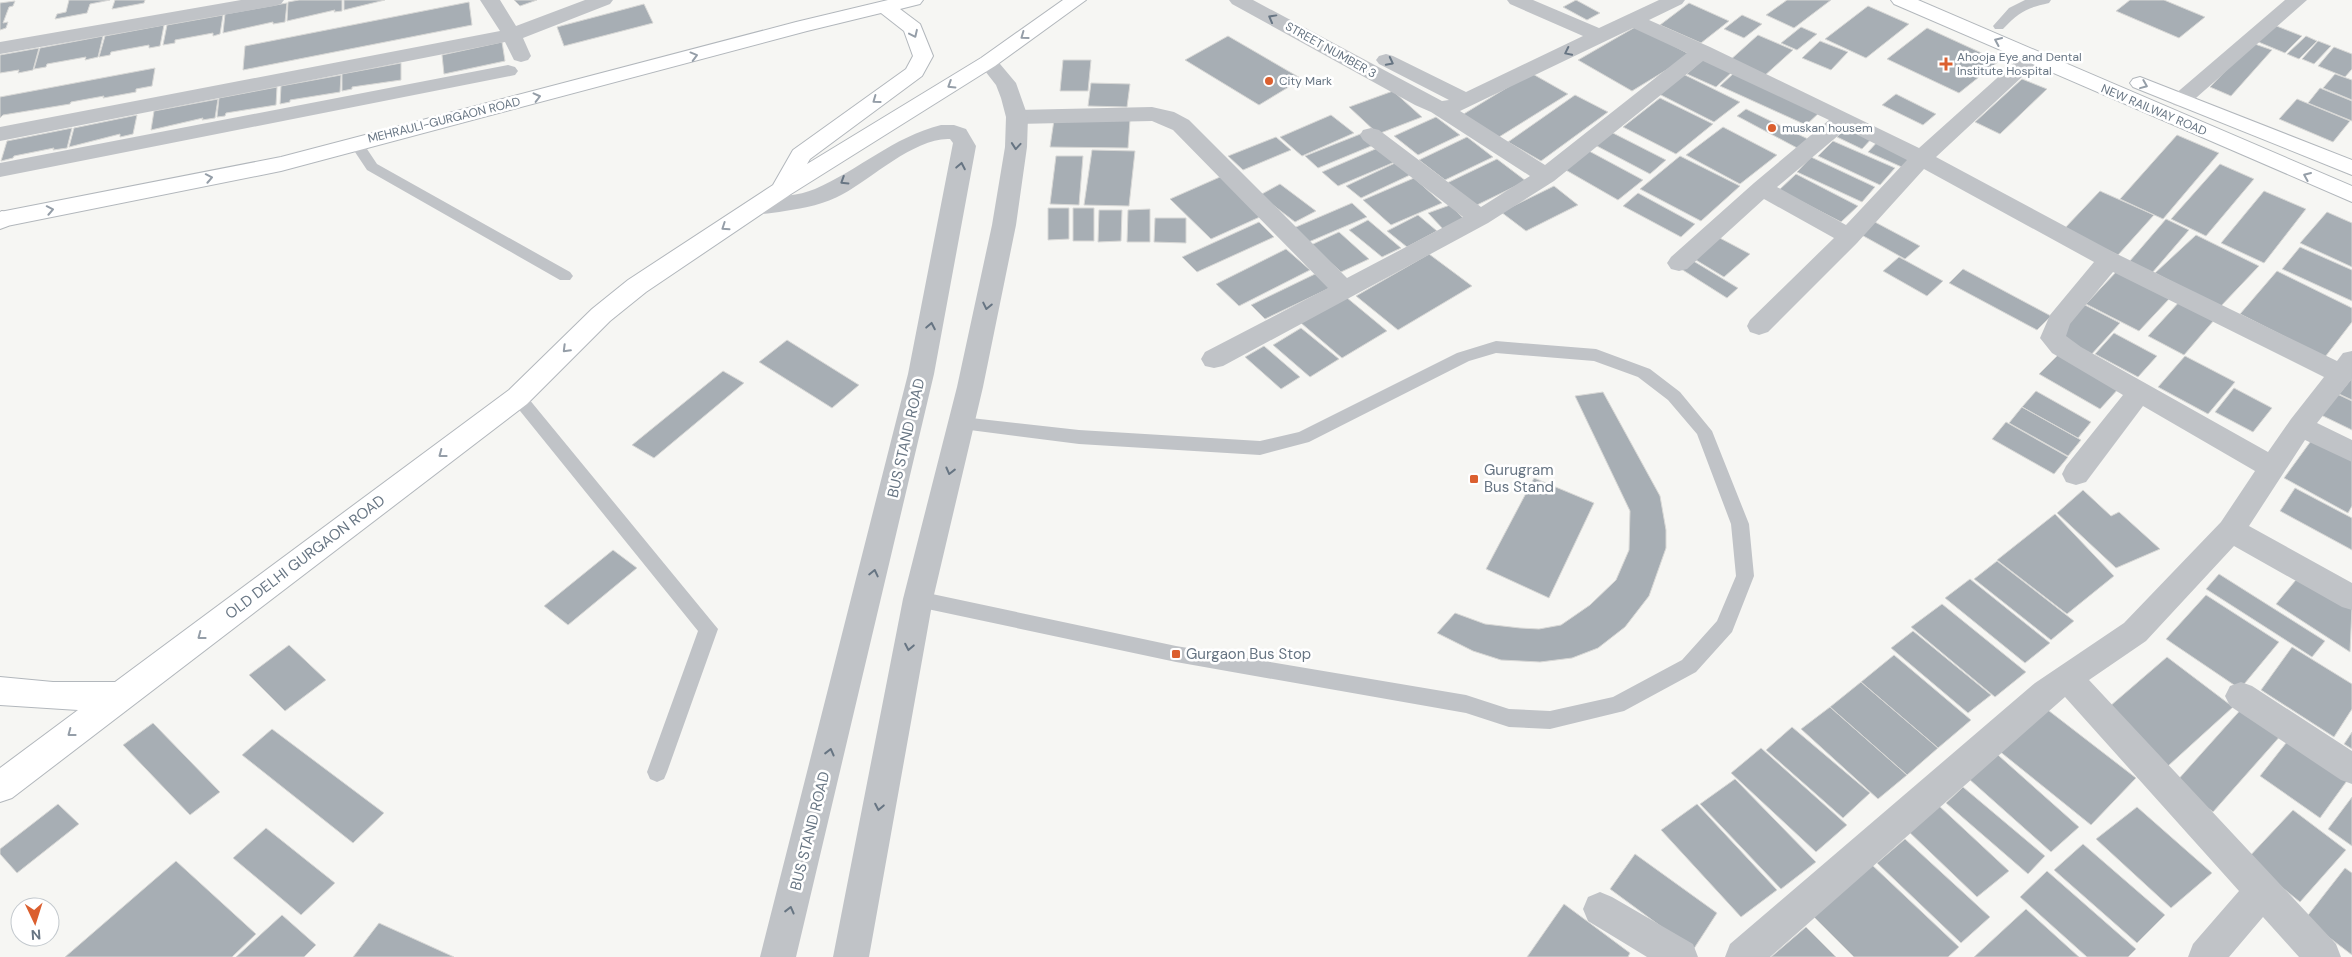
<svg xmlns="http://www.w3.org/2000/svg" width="2352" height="957" viewBox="0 0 2352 957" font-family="'DM Sans',sans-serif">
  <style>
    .building { fill: #a7aeb4; stroke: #d8d8d6 }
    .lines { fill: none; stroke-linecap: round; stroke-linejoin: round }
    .secondary-casing { stroke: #b2b7bc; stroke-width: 2 }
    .primary-casing { stroke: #b3b7bb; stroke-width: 2 }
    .service { fill: #c0c3c7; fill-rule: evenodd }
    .minor { fill: #c0c3c7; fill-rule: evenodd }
    .tertiary { fill: #c0c3c7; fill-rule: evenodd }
    .secondary { fill: #fff; fill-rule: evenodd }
    .primary { fill: #fff; fill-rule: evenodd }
    .oneway { stroke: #677583 }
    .oneway2 { stroke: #959ea8 }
    .poi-dot { fill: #db5f2f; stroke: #fff; stroke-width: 2 }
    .labels { text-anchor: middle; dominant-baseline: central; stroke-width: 5; stroke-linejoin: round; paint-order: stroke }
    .far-street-label { font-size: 12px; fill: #677583; stroke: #fff }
    .far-poi-label { font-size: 12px; fill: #677583; stroke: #fff; text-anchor: start }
    .street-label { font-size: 15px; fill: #677583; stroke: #fff }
    .poi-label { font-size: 15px; fill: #677583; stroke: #fff; text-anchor: start }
  </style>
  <rect width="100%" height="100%" fill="#f6f6f3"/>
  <!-- building -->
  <path class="building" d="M69 0H110L90 4 87 13 55 19 57 14 66 12Z
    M115 0H145L144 3 112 9Z
    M299 0H342V11L334 12 335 10 287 21 288 2Z
    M344 0H385L344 10Z
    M514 0H537L520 6Z
    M1576 0 1600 13 1587 20 1563 7Z
    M1787 0H1831L1794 28 1766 15Z
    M2130 0H2164L2205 17 2179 38 2116 11Z
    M15 1 13 6 9 7 3 23 8 22 6 28 0 30V3Z
    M469 2 472 25 243 70 245 46Z
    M287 3 285 22 273 24V22L223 33 225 14Z
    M1689 3 1729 21 1701 43 1660 25Z
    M644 4 653 23 564 46 557 27Z
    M1868 6 1909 24 1866 58 1825 39Z
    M223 15 220 34 213 36V33L175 40V43L163 45 167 25Z
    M1742 15 1762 24 1744 38 1724 29Z
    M164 25 160 46 149 48V45L111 52 110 55 99 57 105 36Z
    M2274 25 2302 36 2285 53 2256 41Z
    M1637 26 1691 55 1632 91 1578 60Z
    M1801 27 1817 34 1797 50 1781 43Z
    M1927 28 1999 61 1959 93 1887 59Z
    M1758 35 1793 50 1763 77 1728 62Z
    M103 36 98 57 85 60 86 57 47 64 46 67 34 69 40 48Z
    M1228 36 1302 79 1259 105 1185 60Z
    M2306 36 2317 41 2299 59 2287 54Z
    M1820 41 1848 52 1831 70 1802 58Z
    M2318 41 2331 46 2314 64 2302 59Z
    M502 42 505 61 444 74 442 55Z
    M2252 43 2272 50 2231 96 2210 87Z
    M2334 47 2352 54V69L2345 77 2318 66Z
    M39 48 33 70 18 73 19 70 0 73V55Z
    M1705 57 1734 70 1716 87 1687 74Z
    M1063 60H1091L1088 91H1060Z
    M401 63V80L352 87V89L342 91V74Z
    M155 68 152 86 136 89V92L103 98 104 96 71 102 70 104 3 115 0 118V97Z
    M1531 73 1568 94 1499 137 1462 115Z
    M1734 73 1820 112 1806 125 1720 86Z
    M1683 74 1740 102 1714 122 1657 93Z
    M2335 74 2352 80V100L2323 88Z
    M341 75 340 92 290 100V102L280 104 281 86Z
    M2022 79 2047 89 2000 134 1975 122Z
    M1091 83 1130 84 1127 107 1088 106Z
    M277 87 276 105 226 113 225 116 217 117 219 98Z
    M2320 88 2352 101V121L2308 103Z
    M1393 91 1422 117 1378 134 1349 107Z
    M1896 94 1936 114 1923 125 1882 105Z
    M1575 95 1608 112 1541 161 1508 142Z
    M1660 98 1713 124 1676 154 1623 127Z
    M218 99 215 118 202 120 203 118 151 130 154 111Z
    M2297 99 2350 121 2333 142 2279 119Z
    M1746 109 1810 140 1799 149 1737 116Z
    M137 115 133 134 120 137V134L69 147 74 128Z
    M1331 115 1354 133 1302 156 1280 137Z
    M1436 117 1460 135 1418 155 1394 136Z
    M1054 120H1130L1128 148 1050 147Z
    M1849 125 1874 136 1862 149 1837 137Z
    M1723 127 1777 155 1740 184 1686 155Z
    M72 128 67 148 53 150 54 148 14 156 13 158 1 161 7 141Z
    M1611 132 1666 160 1650 174 1595 145Z
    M1363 133 1376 144 1318 168 1305 156Z
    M2177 135 2219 153 2163 219 2120 199Z
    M1276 137 1291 150 1243 170 1228 156Z
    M1467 137 1493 157 1445 180 1419 160Z
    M1879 140 1915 156 1904 168 1868 152Z
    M1833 141 1895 168 1880 185 1818 156Z
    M1380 147 1397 161 1338 186 1322 172Z
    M1092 150 1135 151 1129 206 1084 205Z
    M1589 151 1643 180 1618 200 1564 169Z
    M1056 156H1083L1079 205 1050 204Z
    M1680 156 1740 186 1701 221 1640 189Z
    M1811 157 1875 187 1862 202 1797 172Z
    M1497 159 1526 181 1475 206 1447 183Z
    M1395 163 1410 175 1361 198 1346 186Z
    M2220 164 2254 179 2206 236 2171 219Z
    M1796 174 1858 206 1841 222 1779 190Z
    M1220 177 1262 216 1211 239 1170 199Z
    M1414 178 1442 203 1391 225 1363 200Z
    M1280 184 1316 211 1295 222 1260 195Z
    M1554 186 1578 205 1526 231 1501 212Z
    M2100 191 2154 215 2118 255 2064 229Z
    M2264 191 2306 209 2264 263 2221 243Z
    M1638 193 1695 224 1681 237 1623 206Z
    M1352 203 1367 217 1304 244 1289 230Z
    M1450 205 1466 221 1444 230 1428 213Z
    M1048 208H1069V239L1048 240Z
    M1073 208H1094V241H1073Z
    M1150 209V242H1127L1128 210Z
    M1099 210H1122L1121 241 1098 242Z
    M2327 212 2352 223V267L2300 243Z
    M1418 215 1437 231 1407 247 1387 231Z
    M1155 218H1186V243L1154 242Z
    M2166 219 2189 230 2152 273 2129 262Z
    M1368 220 1401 248 1382 257 1349 230Z
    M1873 221 1920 246 1905 259 1858 233Z
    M1259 222 1274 237 1197 272 1182 257Z
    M1339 232 1369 259 1341 272 1311 245Z
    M2196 235 2259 266 2220 307 2155 273Z
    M1716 236 1750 254 1724 277 1691 257Z
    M2300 247 2352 270V301L2282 269Z
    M1286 249 1310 270 1239 306 1216 284Z
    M1429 254 1472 286 1398 330 1356 296Z
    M1899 257 1943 281 1927 296 1883 271Z
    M1690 259 1738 288 1727 298 1678 267Z
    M1963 269 2051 316 2037 330 1949 283Z
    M2117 271 2170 298 2139 331 2086 304Z
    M2277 271 2352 308V322L2325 357 2240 314Z
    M1315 274 1330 288 1265 319 1251 305Z
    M1346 297 1387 331 1342 358 1301 323Z
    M2180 301 2215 319 2184 355 2148 336Z
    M2085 305 2120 323 2090 356 2054 336Z
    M1301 328 1339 359 1310 377 1273 345Z
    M2114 333 2157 356 2138 377 2095 354Z
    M787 340 859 385 832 408 759 362Z
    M1264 346 1300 377 1281 389 1245 357Z
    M2059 354 2120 387 2100 409 2039 374Z
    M2185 356 2235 382 2208 414 2158 387Z
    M723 371 744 383 654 458 632 445Z
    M2352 378V400L2339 394Z
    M2234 388 2272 408 2253 432 2215 412Z
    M2036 391 2091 422 2078 438 2022 407Z
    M1603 392 1660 496 1666 530V548L1649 596 1625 627 1598 648 1572 658 1540 662 1501 660 1473 651 1437 633 1455 613 1485 624 1520 628 1539 629 1561 625 1590 605 1616 580 1629 550 1630 511 1575 396Z
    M2335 393 2352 401V430L2321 415Z
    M2022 407 2081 440 2068 456 2009 423Z
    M2006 422 2068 457 2054 474 1992 439Z
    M2316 434 2352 452V506L2348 513 2284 478Z
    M1534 478 1594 503 1549 598 1486 569Z
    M2295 488 2352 518V550L2280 511Z
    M2083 490 2111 516 2119 512 2160 549 2116 568 2057 513Z
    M2055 514 2114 576 2067 614 1997 560Z
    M613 550 637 568 568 625 544 606Z
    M1997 561 2074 621 2051 640 1974 579Z
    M2219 574 2325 641 2312 657 2206 589Z
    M2300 575 2352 607 2350 652 2276 604Z
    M1970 579 2050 643 2025 663 1945 598Z
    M2206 595 2279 642 2240 689 2166 639Z
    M1942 604 2026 672 1995 697 1911 627Z
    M1913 631 1991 695 1968 713 1891 648Z
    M289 645 326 680 285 711 249 675Z
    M2292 647 2352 684V709L2334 737 2261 690Z
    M1894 655 1971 720 1938 748 1861 682Z
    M2167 657 2233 707 2168 766 2102 713Z
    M1861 682 1938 748 1907 775 1830 707Z
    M2244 706 2283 733 2213 812 2175 783Z
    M1830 707 1907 775 1878 799 1801 729Z
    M2044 707 2136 778 2091 825 1998 750Z
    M153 723 220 792 190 815 123 745Z
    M1792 727 1870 793 1843 818 1766 750Z
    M272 729 384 813 353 843 242 755Z
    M2352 732V749L2344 744Z
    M2290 738 2349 778 2320 818 2260 776Z
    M1761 748 1847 825 1816 852 1731 773Z
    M1998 755 2079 827 2051 852 1969 779Z
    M1735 779 1816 862 1781 889 1700 804Z
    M1963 787 2045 856 2028 874 1946 803Z
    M2352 797V846L2328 829Z
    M58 804 79 824 17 873 0 854V849Z
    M1697 804 1777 890 1741 917 1661 830Z
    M1937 804 2009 871 1977 897 1906 829Z
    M2137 807 2212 873 2171 908 2096 839Z
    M2293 810 2346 850 2300 902 2247 859Z
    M266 828 335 883 301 915 233 858Z
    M1905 839 1990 917 1961 943 1877 863Z
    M2083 844 2165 915 2137 943 2054 870Z
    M1635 854 1717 913 1693 950 1610 889Z
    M176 861 256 934 232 957H65Z
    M1870 863 1959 947 1948 957H1854L1811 914Z
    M2345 868 2352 873V955L2305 919Z
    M2047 871 2136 949 2128 957H2087L2020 897Z
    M1564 904 1630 953 1628 957H1527Z
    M2026 909 2079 957H1974Z
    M282 915 316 945 304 957H236Z
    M379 923 454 957H353Z
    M1806 927 1836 957H1771Z"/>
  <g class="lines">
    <!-- secondary casing -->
    <g class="secondary-casing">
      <path id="secondary" d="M888 0H923L920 4 900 9 920 24 933 56 922 76 810 159 807 164 981 58 1063 0H1086L995 66 791 194 646 292 610 321 527 404 12 798 0 802V768L78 710 0 705V677L53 682H115L509 390 592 309 628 280 773 185 793 150 906 69 913 56 904 31 881 13 807 31 281 171 2 227 0 226V212L281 157 796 22Z
        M1891 0H1918L2352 186V202L1894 4Z
        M2140 77 2352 160V175L2133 87 2130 83 2133 79Z"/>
    </g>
    <!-- primary casing -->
    <g class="primary-casing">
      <path id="primary" d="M2 211 10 214 14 219 8 226 0 229V212Z"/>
    </g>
    <!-- service -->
    <path class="service" d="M2025 0H2051L2049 3C2027 8 2020 11 2003 29H1995L1993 26 2009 8Z
      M356 139 361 140 377 164 570 272 573 276 570 280H560L367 170 349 143Z
      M1496 341 1596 349 1650 369 1680 392 1712 431 1749 524 1754 576 1732 632 1696 672 1624 711 1550 729 1509 727 1466 713 1176 662 918 607 911 605 909 599 911 593 918 591 1176 646 1466 695 1509 709 1550 711 1613 697 1682 660 1717 621 1736 576 1731 524 1697 434 1668 400 1638 377 1594 361 1496 353 1469 361 1309 442 1260 455 1079 444 962 429 956 428 954 423 956 418 962 417 1079 430 1260 441 1299 432 1457 353Z
      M518 391 524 393 718 629 667 772 664 779 657 782 650 779 647 772 698 631 512 401 510 397 512 393Z"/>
    <!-- minor -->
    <path class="minor" d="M241 0H284L281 4 274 6 0 54V42Z
      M480 0H500L516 26 585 0H613L610 4 523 38 531 56 528 60 521 62 514 60 505 42 0 141V127L500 31Z
      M1229 0H1253L1442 101 1449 100 1379 64 1376 60 1379 56 1386 54 1393 56 1466 92 1583 36 1510 4 1507 0H1533L1599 28 1659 0H1685L1682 4 1649 20 1710 47 1919 148 2025 53 2032 51 2039 53 2042 57 2039 61 1936 157 2117 254 2337 361 2343 353 2352 351V379L2317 423 2352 440V462L2305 440 2249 526 2352 583V610L2342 607 2234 546 2146 641 2089 680 2336 944 2341 957H2299L2263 917 2229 957H2188L2193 944 2239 891 2065 697 1770 957H1725L1730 944 2035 683 2124 623 2221 522 2255 471 2143 406 2086 482 2076 485 2066 482 2062 474 2066 466 2123 395 2052 353 2040 338 2050 315 2094 262 1924 169 1857 243 1768 332 1759 335 1750 332 1747 326 1750 320 1834 238 1764 199 1687 269 1679 271 1671 269 1667 263 1671 257 1754 183 1829 120 1703 61 1554 181 1488 223 1223 366 1214 368 1205 366 1201 359 1205 352 1328 288 1173 130 1152 121 1017 124 1009 122 1006 117 1009 112 1017 110 1152 107 1174 112 1189 120 1347 278 1463 217 1363 140 1360 135 1363 130 1371 128 1379 130 1481 207 1530 176 1431 112 1415 105 1232 4ZM1633 28 1687 53 1545 165 1460 111ZM1846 129 1907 160 1846 225 1777 187ZM2113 272 2324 377 2291 419 2268 452 2081 347 2066 336 2070 324Z
      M2285 0H2307L2188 105 2181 106 2174 105 2170 100 2174 95Z
      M508 65 515 67 518 71 515 75 0 177V163Z
      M2241 682 2252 686 2352 751V784L2341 780 2230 706 2225 696 2230 686Z
      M1600 892 1612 897 1693 944 1698 957H1647L1588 921 1583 909 1588 897Z"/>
    <!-- tertiary -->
    <path class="tertiary" d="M988 56 995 58 1016 83 1028 117 1027 147 1016 225 983 387 933 599 869 957H833L903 599 957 387 992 225 1005 147 1006 117 1001 98 996 85 978 62 981 58Z
      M941 125H954L966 129 976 146 934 374 796 957H760L908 374 953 143 950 139C916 137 872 178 843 194 825 204 805 208 785 211 772 213 759 216 747 212L744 207 747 202C769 196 793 198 815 189 859 170 893 137 941 125Z"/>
    <!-- secondary -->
    <use href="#secondary" class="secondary"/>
    <!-- primary -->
    <use href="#primary" class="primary"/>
  </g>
  <!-- one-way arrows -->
  <defs><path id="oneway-chevron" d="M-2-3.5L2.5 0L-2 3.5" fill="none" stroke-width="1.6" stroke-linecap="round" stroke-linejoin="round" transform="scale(1.25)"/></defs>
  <g class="oneway">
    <use href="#oneway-chevron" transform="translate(1272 18) rotate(-151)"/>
    <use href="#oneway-chevron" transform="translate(1568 52) rotate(154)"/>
    <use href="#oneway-chevron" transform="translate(1390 62) rotate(27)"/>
    <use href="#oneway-chevron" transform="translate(1016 146) rotate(95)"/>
    <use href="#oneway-chevron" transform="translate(961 166) rotate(-79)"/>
    <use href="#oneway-chevron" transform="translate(844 181) rotate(148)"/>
    <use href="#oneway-chevron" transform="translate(987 306) rotate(102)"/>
    <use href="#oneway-chevron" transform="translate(931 326) rotate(-79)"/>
    <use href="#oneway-chevron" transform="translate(950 471) rotate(104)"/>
    <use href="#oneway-chevron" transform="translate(874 573) rotate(-77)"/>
    <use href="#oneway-chevron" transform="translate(909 647) rotate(101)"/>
    <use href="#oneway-chevron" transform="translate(830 752) rotate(-76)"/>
    <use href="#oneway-chevron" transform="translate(879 807) rotate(101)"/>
    <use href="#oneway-chevron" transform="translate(790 910) rotate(-76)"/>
  </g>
  <g class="oneway2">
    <use href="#oneway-chevron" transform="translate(914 34) rotate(65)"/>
    <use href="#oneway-chevron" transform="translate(1024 36) rotate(144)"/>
    <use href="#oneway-chevron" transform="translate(1998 41) rotate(-156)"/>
    <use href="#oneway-chevron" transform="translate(694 56) rotate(-15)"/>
    <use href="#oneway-chevron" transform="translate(951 85) rotate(148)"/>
    <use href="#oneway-chevron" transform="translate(2144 85) rotate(22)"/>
    <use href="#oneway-chevron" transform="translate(537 97) rotate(-14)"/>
    <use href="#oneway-chevron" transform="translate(876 100) rotate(144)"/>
    <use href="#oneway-chevron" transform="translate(2307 176) rotate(-157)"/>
    <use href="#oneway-chevron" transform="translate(209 178) rotate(-11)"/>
    <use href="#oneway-chevron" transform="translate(50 210) rotate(-11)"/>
    <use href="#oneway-chevron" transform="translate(725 227) rotate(146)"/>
    <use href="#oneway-chevron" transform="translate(566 349) rotate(135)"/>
    <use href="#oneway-chevron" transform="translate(442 454) rotate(143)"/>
    <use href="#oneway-chevron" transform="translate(201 636) rotate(143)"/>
    <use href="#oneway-chevron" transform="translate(71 733) rotate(143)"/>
  </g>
  <!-- markers -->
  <g class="poi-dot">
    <path d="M1943.5 56.5h5v5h5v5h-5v5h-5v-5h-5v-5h5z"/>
    <circle cx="1269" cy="81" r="5"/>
    <circle cx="1772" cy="128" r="5"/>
    <rect x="1469" y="474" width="10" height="10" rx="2.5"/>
    <rect x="1171" y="649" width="10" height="10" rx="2.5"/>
  </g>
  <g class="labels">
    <!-- far-street labels -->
    <g class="far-street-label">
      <text transform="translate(1331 50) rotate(29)">STREET NUMBER 3</text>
      <text transform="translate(2154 110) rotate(23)">NEW RAILWAY ROAD</text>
      <text transform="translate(444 120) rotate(-14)">MEHRAULI-GURGAON ROAD</text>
    </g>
    <!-- far-poi labels -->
    <g class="far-poi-label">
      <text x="1957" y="57">Ahooja Eye and Dental<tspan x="1957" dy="14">Institute Hospital</tspan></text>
      <text x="1279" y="81">City Mark</text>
      <text x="1782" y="128">muskan housem</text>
    </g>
    <!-- street labels -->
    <g class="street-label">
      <text transform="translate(906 438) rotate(-77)">BUS STAND ROAD</text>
      <text transform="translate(305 557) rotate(-37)">OLD DELHI GURGAON ROAD</text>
      <text transform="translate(810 831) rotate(-76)">BUS STAND ROAD</text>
    </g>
    <!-- poi labels -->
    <g class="poi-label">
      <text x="1484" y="470">Gurugram<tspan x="1484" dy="17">Bus Stand</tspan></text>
      <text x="1186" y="654">Gurgaon Bus Stop</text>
    </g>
  </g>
  <!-- north arrow -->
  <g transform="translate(35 922) rotate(176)"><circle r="24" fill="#ffffff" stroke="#c2c8cd"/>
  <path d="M0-4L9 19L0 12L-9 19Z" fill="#db5f2f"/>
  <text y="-8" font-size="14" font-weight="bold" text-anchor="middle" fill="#677583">N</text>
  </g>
</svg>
